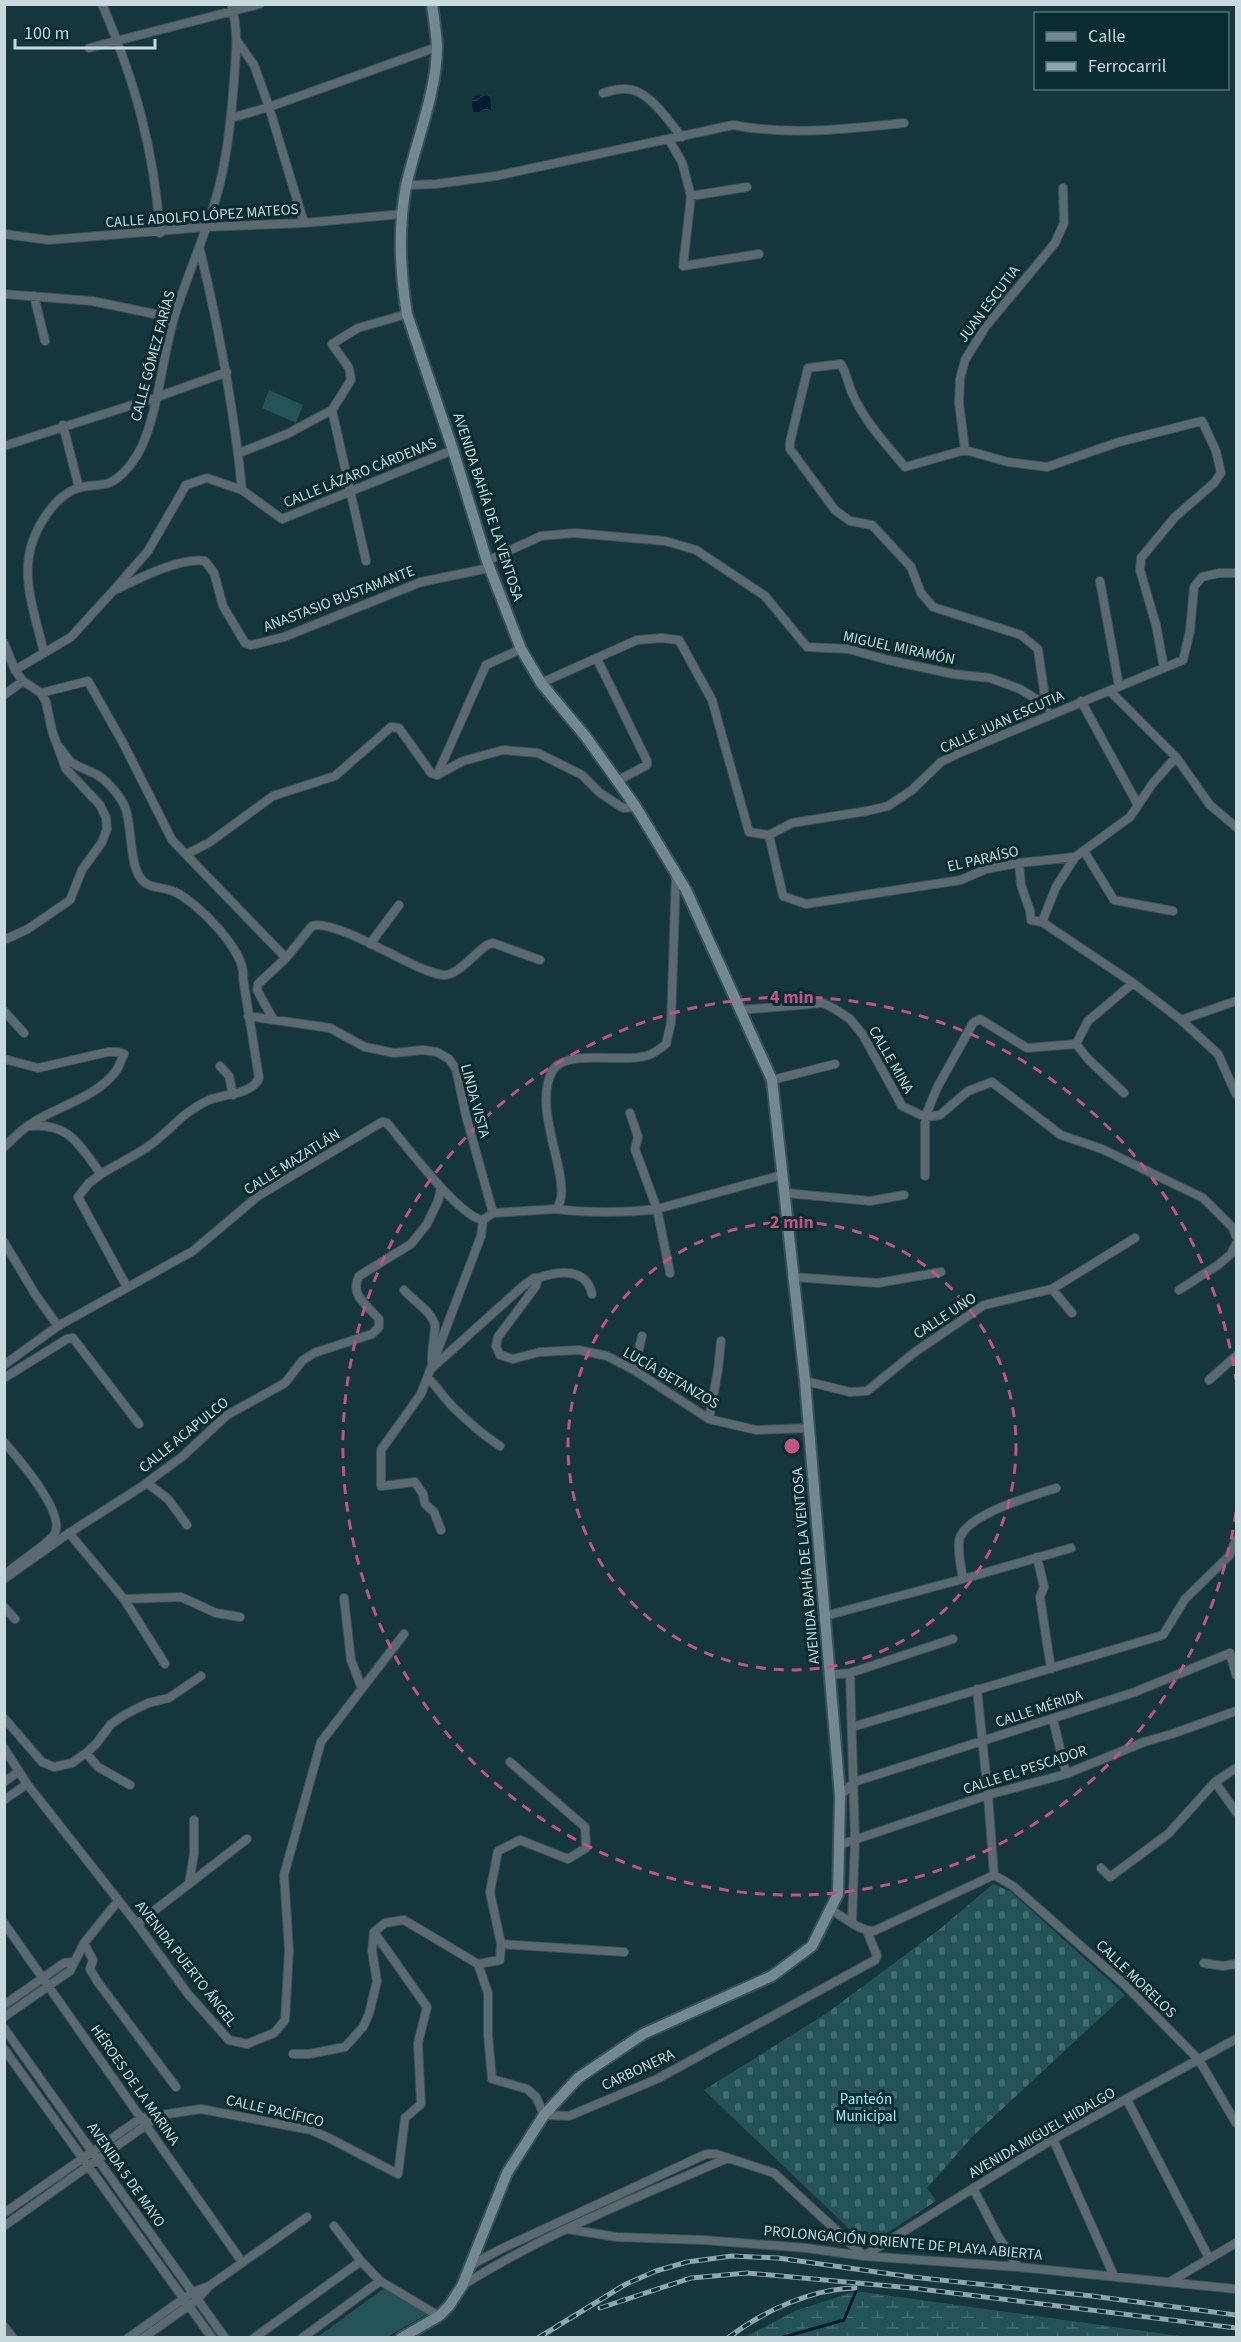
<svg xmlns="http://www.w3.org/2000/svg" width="1241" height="2342" viewBox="0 0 1241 2342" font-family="'Source Sans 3',sans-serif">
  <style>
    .wetland { fill: url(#wetland-marsh) }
    .cemetery { fill: url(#cemetery-stones) }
    .pitch { fill: #235259 }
    .water { fill: url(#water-waves) }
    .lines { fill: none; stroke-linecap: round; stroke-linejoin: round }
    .stream { stroke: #001a2f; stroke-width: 3 }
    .street-casing { stroke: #345459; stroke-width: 10 }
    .secondary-casing { stroke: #345459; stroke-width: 14 }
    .street { stroke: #5c696f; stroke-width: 8 }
    .secondary { stroke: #748891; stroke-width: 10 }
    .rail-casing { stroke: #8fa6aa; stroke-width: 5 }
    .rail { stroke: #092c31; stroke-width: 3; stroke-dasharray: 9; stroke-linecap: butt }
    .ring { fill: none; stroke: #c45282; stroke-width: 3; stroke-dasharray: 10 8 }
    .labels { text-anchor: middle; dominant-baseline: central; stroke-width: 6; stroke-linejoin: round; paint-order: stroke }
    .street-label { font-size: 15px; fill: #c8dadd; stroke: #092c31 }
    .park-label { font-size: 15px; fill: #a0eefb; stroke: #092c31 }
    .centre { fill: #c45282; stroke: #092c31; stroke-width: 3 }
    .ring-label { font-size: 18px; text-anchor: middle; font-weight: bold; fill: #c45282; stroke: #092c31; stroke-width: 6; stroke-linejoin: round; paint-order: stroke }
  </style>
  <defs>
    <pattern id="wetland-marsh" width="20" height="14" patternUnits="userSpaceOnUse" patternTransform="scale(1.5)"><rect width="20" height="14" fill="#235259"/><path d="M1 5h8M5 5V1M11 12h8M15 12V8" fill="none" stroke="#416a70"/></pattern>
    <pattern id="cemetery-stones" width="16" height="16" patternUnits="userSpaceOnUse" patternTransform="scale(1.5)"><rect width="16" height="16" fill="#235259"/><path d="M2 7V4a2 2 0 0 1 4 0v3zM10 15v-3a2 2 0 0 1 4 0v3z" fill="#416a70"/></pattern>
    <pattern id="water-waves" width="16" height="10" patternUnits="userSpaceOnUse" patternTransform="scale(1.5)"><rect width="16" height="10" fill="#001a2f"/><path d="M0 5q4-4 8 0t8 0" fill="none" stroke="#243b4d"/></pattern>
  </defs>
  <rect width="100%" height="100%" fill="#14363c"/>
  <!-- wetland -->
  <path class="wetland" d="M856 2291 1187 2337H745L795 2311Z"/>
  <!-- cemetery -->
  <path class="cemetery" d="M993 1884 1010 1891 1125 1995 973 2136 927 2188 936 2201 867 2246 704 2090 827 2013 941 1928Z"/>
  <!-- pitch -->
  <path class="pitch" d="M269 390 303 405 296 423 262 408Z
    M386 2287 427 2314 387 2337 316 2338Z"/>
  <!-- water -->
  <path class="water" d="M490 95 491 111 473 112 472 101 475 96Z"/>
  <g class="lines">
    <!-- stream -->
    <path class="stream" d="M780 2338 844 2320 856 2291"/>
    <!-- street casing -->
    <g class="street-casing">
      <path id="street" d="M102 4C135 81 154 149 160 233
        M237 41 254 65 269 107 304 223
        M89 48 260 4
        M603 93C610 91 616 89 623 89 648 87 667 120 682 137
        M231 118 269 107 437 47
        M669 140 682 162 691 196 683 266 759 254
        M407 185 436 184 496 176 733 125C791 136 846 129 904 123
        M1063 188 1064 223 1055 243 986 326 965 360 960 379 959 403 965 450 1008 462 1047 467 1119 442 1202 421 1216 451 1221 473 1214 483 1175 517 1141 558 1140 570 1156 625 1164 668
        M691 196 747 187
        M4 234 49 240 206 227 304 223 402 214
        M200 250C219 329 234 409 242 490
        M4 294 92 301 174 318
        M34 296 45 341
        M63 425 79 488
        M4 446 157 397 227 372
        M965 450 905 467C886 444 865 422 853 395 848 385 847 374 841 364L808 368 790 442V449L835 510 850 521 872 525 911 567 921 593 933 607 1021 635 1038 649 1046 705
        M239 453 287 434 332 410
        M366 561 332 410 351 380 349 368 332 344 358 328 407 314
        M487 561 541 536 575 533 665 541 696 550 765 596 807 647 848 649 888 660 953 674 990 678 1020 689 1046 705 1047 708
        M1100 581 1119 686
        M117 589C140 578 181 557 205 561L214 573 223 606 245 643 251 645 284 637 421 582 489 568
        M4 643 15 670 23 681 41 693 46 702 52 731 66 769 100 805 106 818 107 829 102 842 82 870 70 900 28 929 4 940
        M44 653C32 601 13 561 47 514 55 502 64 493 78 488 88 485 99 486 109 483 122 478 136 459 142 446 159 407 162 359 174 318 186 278 204 239 216 198 227 161 231 119 234 81 236 55 239 30 231 4
        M597 659 647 761V765L617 781
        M15 670 71 637 113 591 148 551 186 485 207 478 242 490 282 519 453 450
        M541 683 637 640 661 638 679 640 712 700 749 832 769 835 792 823 867 811 888 806 912 790 941 762 957 754 1183 660 1190 631 1194 587 1202 577 1219 573H1236
        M1110 691 1176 757 1210 805 1236 827
        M41 693 88 681 123 743 172 840 286 958
        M4 695 23 681
        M1081 701 1138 805
        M59 747C63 751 66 757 70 761 78 768 90 770 99 776 108 782 121 797 125 807 133 827 128 868 144 882 152 889 165 887 175 892 197 902 247 952 243 978L259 1078C252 1095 223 1094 209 1100 180 1113 169 1133 146 1148 132 1157 116 1165 101 1174
        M437 775 463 761 503 750 538 753 582 775 600 793 623 808 636 807
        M437 775 486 665 521 649
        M769 835 783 896 806 904 961 880 986 869 1019 863 1075 857 1130 817 1153 783 1176 757
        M1084 851 1114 900 1173 911
        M187 854 210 842 273 796 335 776 391 727 399 728 431 773 437 775
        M1075 857 1056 887 1042 922 1133 983 1181 1020 1218 1054 1236 1094
        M1019 863 1021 885 1030 911 1031 920 1042 922
        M370 944 399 905
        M740 1010 823 1003 835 1009 850 1019 863 1035 902 1106 925 1117 940 1115 968 1091 992 1082 1061 1135 1102 1149 1203 1198 1233 1228 1236 1236
        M4 1011 24 1033
        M248 1016 330 1028 365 1047 394 1053 423 1050 437 1052 449 1059 456 1069 466 1116 493 1213
        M273 1019 257 990 258 984 286 958 312 926C333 919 399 960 423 969 432 972 441 977 450 974 464 969 475 953 487 945L493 943 540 960
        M1181 1020 1236 1001
        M1076 1044 1088 1021 1133 983
        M4 1059 38 1068 108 1052H118L124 1054C121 1060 119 1067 116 1071 95 1099 56 1106 29 1125 20 1131 12 1140 4 1147
        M220 1066 229 1076 233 1095
        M772 1080 835 1064
        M630 1113 638 1137 635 1149 657 1209 670 1273
        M31 1126C70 1123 79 1145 101 1174L89 1183 78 1197 127 1287
        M925 1176V1117L937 1088 973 1023 980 1019 1027 1048 1076 1044 1088 1059 1124 1093
        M786 1193 870 1201 904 1195
        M556 1209C585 1213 628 1213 657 1209L782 1175
        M4 1242 35 1294 58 1326
        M792 1277 878 1283 941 1272
        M538 1278C559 1271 586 1267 592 1294
        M1052 1289 1072 1313
        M404 1290C412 1300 433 1312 435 1326 435 1336 431 1351 432 1364
        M1179 1290 1218 1265 1231 1254 1236 1244
        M4 1365 58 1326 193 1251 258 1196 382 1122 387 1123C405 1144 459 1217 483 1220L493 1213 556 1209C577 1185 529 1110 553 1070 566 1049 623 1063 646 1056 653 1054 660 1049 666 1044L671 1023 676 875
        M432 1368 523 1286 534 1278H538L536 1286 498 1337 496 1346 500 1355 513 1359 540 1352 579 1350 607 1356 634 1370 709 1419 756 1430 809 1428
        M634 1370 642 1336
        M4 1378 67 1339 73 1338 139 1424
        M428 1378C437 1387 444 1398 453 1407 467 1421 483 1435 500 1446
        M1209 1380 1236 1356
        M805 1381 850 1392 867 1391 915 1352 984 1305 1052 1289 1135 1238
        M709 1419 718 1370 721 1341
        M4 1442C18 1458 65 1512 55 1533 51 1543 16 1563 5 1575
        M147 1483 168 1499 187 1525
        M441 1530 434 1512 425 1504 423 1494 415 1482 381 1486V1450L421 1394 481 1236 483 1220
        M69 1533 124 1599 165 1664
        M1037 1557 1044 1587 1040 1597 1051 1669
        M4 1579 69 1533 141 1487 183 1456 227 1415 285 1383 303 1360 314 1353 372 1334 379 1327V1319C367 1305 349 1295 359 1276L411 1244 427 1224 438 1201 441 1188
        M963 1579C961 1568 958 1554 959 1542 961 1515 1033 1496 1056 1488
        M344 1598 351 1660 361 1686
        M124 1599 181 1597 216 1613 240 1617
        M4 1607 15 1619
        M825 1616 963 1579 1071 1548
        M850 1673 855 1841 852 1921
        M830 1675 850 1673 953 1639
        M977 1689 988 1795 994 1875
        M4 1718 42 1762 54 1767 72 1763 86 1753 96 1744 111 1724 126 1714 148 1703 169 1698 201 1676
        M1053 1719 1066 1774
        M852 1727 1163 1635 1185 1599 1229 1556 1236 1540
        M4 1748 27 1784 137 1924 188 1994 229 2040 247 2044 274 2033 285 2020 289 1950 284 1875 321 1742 404 1634
        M86 1753 98 1767 130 1785
        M4 1782 19 1771
        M1215 1782 1236 1812
        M840 1796 854 1782 1135 1692 1230 1653 1236 1675
        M4 1800 27 1784
        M839 1845 988 1795 1066 1774 1144 1742 1172 1734 1236 1711
        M1101 1868 1110 1877 1168 1834 1215 1782 1236 1768
        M994 1875 1013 1886 1124 1984 1199 2060 1236 2123
        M189 1884 194 1854V1820
        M830 1909C844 1917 859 1931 874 1931L994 1875
        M4 1923 242 2262
        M137 1924 247 1839
        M84 1943 93 1960 90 1969 97 1981 176 2087
        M501 1944 624 1952
        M1204 1963 1223 1966 1236 1964
        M478 1964 488 1993V2035L492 2079 527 2089 536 2097 544 2115 569 2116 657 2079 875 1960 877 1956 867 1931
        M4 2005 64 1963 73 1962
        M4 2017 70 1971 84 1943 118 1901
        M4 2028 225 2338
        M4 2049 212 2338
        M293 2054H309L345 2047 363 2027 369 2014 377 1981 372 1951 374 1932
        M1127 2100 1209 2258
        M1053 2139 1114 2276
        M973 2188 998 2236 1018 2267
        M4 2213 141 2118 201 2109 311 2130 329 2138 398 2174 405 2118 421 2104 418 2043 427 2007 374 1932 385 1923 404 1920 478 1964 500 1960 501 1944 490 1892 498 1851 520 1840 568 1859 586 1848 585 1827 510 1762
        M4 2226 149 2123
        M334 2226 361 2261 380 2281 439 2316
        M567 2229 617 2237 703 2240 806 2248 864 2256 1018 2267 1236 2289
        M864 2256 1053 2139 1236 2039
        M471 2265 503 2248 706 2154H716L774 2173 863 2255
        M1171 2281 1236 2243
        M463 2285C546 2233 638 2197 728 2158
        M4 2326 13 2338
        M128 2338 193 2292 209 2286 307 2217
        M143 2338 198 2299 208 2287
        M254 2338 361 2261
        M302 2338 380 2281"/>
    </g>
    <!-- secondary casing -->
    <g class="secondary-casing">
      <path id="secondary" d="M401 2338 439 2316 449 2306 462 2286 507 2173 544 2115 578 2078 643 2034 772 1976 812 1946 838 1894 840 1796 805 1381 772 1080 686 890 636 807 586 737 541 683 521 649 487 561 453 450 407 314C400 272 398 228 406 186 416 142 437 91 437 46 436 32 434 18 432 4"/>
    </g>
    <!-- street -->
    <use href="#street" class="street"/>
    <!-- secondary -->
    <use href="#secondary" class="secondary"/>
    <!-- rail casing -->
    <g class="rail-casing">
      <path id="rail" d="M600 2308 691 2278 747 2273 912 2288 1236 2328
        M538 2338 626 2284 656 2271 687 2262 732 2256 778 2258 912 2277 1092 2296 1236 2315
        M728 2338C763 2311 811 2289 855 2288"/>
    </g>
    <!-- rail -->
    <use href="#rail" class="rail"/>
  </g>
  <!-- distance rings -->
  <g class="ring">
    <circle cx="792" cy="1446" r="224"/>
    <path d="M1236 1512A449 449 0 1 1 1236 1380"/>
  </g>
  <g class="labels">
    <!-- street labels -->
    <g class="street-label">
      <text transform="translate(202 216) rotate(-4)">CALLE ADOLFO LÓPEZ MATEOS</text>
      <text transform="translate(989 304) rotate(-53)">JUAN ESCUTIA</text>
      <text transform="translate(153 356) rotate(-75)">CALLE GÓMEZ FARÍAS</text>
      <text transform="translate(360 473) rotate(-22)">CALLE LÁZARO CÁRDENAS</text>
      <text transform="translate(488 507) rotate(72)">AVENIDA BAHÍA DE LA VENTOSA</text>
      <text transform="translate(339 599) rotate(-21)">ANASTASIO BUSTAMANTE</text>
      <text transform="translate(899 648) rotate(12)">MIGUEL MIRAMÓN</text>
      <text transform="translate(1002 722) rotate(-24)">CALLE JUAN ESCUTIA</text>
      <text transform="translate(983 859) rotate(-13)">EL PARAÍSO</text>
      <text transform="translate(891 1060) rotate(60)">CALLE MINA</text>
      <text transform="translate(475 1101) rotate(75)">LINDA VISTA</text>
      <text transform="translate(292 1162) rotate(-32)">CALLE MAZATLÁN</text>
      <text transform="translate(945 1316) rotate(-33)">CALLE UNO</text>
      <text transform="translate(671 1378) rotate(30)">LUCÍA BETANZOS</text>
      <text transform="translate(184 1435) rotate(-39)">CALLE ACAPULCO</text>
      <text transform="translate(806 1566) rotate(-95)">AVENIDA BAHÍA DE LA VENTOSA</text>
      <text transform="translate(1039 1709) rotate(-18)">CALLE MÉRIDA</text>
      <text transform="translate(1025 1770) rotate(-18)">CALLE EL PESCADOR</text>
      <text transform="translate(186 1964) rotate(52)">AVENIDA PUERTO ÁNGEL</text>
      <text transform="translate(1136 1979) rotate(44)">CALLE MORELOS</text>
      <text transform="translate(638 2070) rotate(-25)">CARBONERA</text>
      <text transform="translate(135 2085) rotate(55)">HÉROES DE LA MARINA</text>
      <text transform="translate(275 2111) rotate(13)">CALLE PACÍFICO</text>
      <text transform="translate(1042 2133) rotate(-30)">AVENIDA MIGUEL HIDALGO</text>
      <text transform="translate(126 2175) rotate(55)">AVENIDA 5 DE MAYO</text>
      <text transform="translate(903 2243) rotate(5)">PROLONGACIÓN ORIENTE DE PLAYA ABIERTA</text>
    </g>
    <!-- park labels -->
    <g class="park-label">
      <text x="866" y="2099">Panteón<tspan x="866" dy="17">Municipal</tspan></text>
    </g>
  </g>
  <circle cx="792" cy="1446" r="9" class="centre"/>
  <g class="ring-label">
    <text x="792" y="1003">4 min</text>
    <text x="792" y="1228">2 min</text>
  </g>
  <!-- border -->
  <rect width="1241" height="2342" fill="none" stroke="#c8dadd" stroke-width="12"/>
  <!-- legend -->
  <rect x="1034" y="12" width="195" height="78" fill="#092c31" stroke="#557276" stroke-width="1.5"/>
  <rect x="1046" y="32" width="30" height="9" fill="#748891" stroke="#557276" stroke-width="1.5"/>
  <text x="1088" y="42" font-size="18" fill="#c8dadd">Calle</text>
  <rect x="1046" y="62" width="30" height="9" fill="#8fa6aa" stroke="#557276" stroke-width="1.5"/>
  <text x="1088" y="72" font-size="18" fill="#c8dadd">Ferrocarril</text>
  <!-- scale -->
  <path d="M15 39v9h140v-9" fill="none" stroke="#c8dadd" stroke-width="3"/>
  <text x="24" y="39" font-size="18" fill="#c8dadd" stroke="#092c31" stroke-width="4.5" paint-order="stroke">100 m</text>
</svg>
